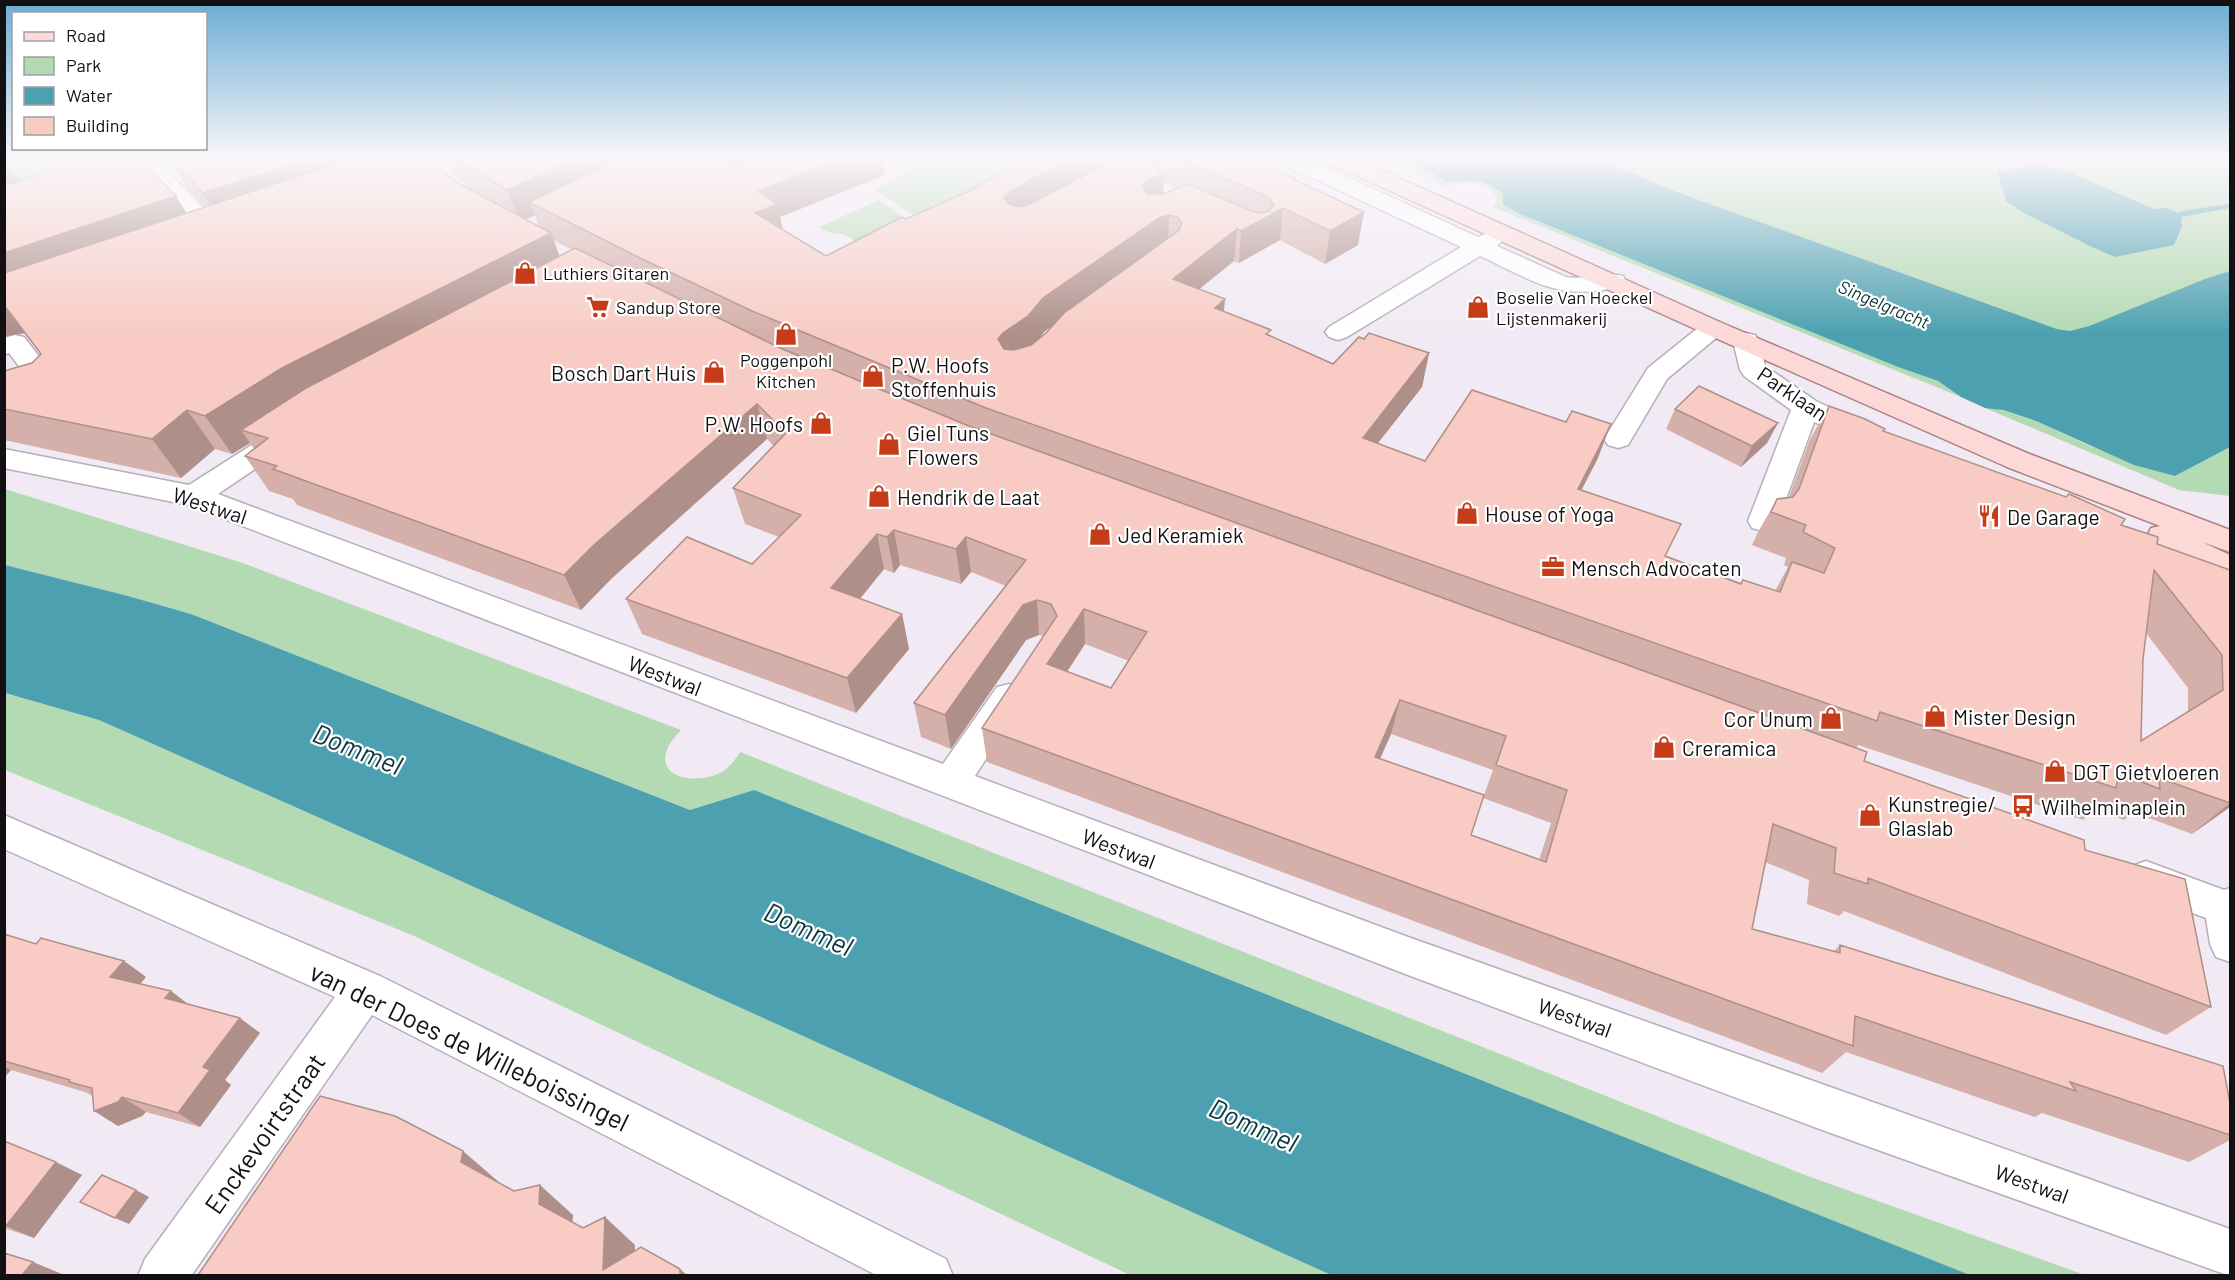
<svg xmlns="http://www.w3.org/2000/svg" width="2235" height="1280" viewBox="0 0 2235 1280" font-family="Barlow,sans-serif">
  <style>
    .green { fill: #b3dab2 }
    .water { fill: #4ca0b0 }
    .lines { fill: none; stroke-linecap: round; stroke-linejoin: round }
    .stream { fill: #4ca0b0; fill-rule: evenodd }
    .minor-casing { stroke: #b5afb9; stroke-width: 3 }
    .major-casing { stroke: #a98281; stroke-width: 3 }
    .minor { fill: #fff; fill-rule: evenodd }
    .major { fill: #fcd9d7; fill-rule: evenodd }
    .wall { fill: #d5afa9; fill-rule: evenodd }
    .shaded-wall { fill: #ae8f89 }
    .building { fill: #f8ccc4; stroke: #ae8f89; stroke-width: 1.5; fill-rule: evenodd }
    .labels { text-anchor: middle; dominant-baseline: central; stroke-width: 4.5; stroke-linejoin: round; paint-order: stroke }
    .far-poi-label { font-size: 18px; fill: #121013; stroke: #fff; text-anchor: start }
    .far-water-label { font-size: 18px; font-style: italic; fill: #0d363d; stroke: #fff }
    .poi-label { font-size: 21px; fill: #121013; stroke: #fff; text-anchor: start }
    .street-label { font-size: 21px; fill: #121013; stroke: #fff }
    .near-street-label { font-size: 26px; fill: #121013; stroke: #fff }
    .near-water-label { font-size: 27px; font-style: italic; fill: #0d363d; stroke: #fff }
  </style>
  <rect width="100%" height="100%" fill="#f1eaf4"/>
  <!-- green -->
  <path class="green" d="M4 156H92L114 164 5 230Z
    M1023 156 1048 159 1063 164 1032 182 932 228 875 189C933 157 958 156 1023 156Z
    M1389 156H1401L1448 182 1478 181 1491 185 1503 194V205L1520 214 1898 367 1938 381 1961 397 1493 207 1497 198C1487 180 1462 180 1445 187Z
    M1593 156H2230V271L2089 326 2070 331 2057 329 1677 192Z
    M879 200 925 233 854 249 853 239C839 230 833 237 819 227Z
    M1992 407 2036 421 2090 446 2175 476 2230 447V496L2179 490 1985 408Z
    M5 489 243 563 681 730C676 736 670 742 667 749 655 783 706 784 725 770 731 765 736 759 740 752L1805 1175 2085 1275H1970L754 790 690 810 191 614 128 596 5 565Z
    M4 693 99 720 412 859 1331 1275H1130L412 935 5 770Z"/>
  <!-- water -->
  <path class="water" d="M1401 156H1593L1677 192 2057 329 2070 331 2089 326 2205 279 2230 271V447L2175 476 2134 465 2036 421 2003 410 1985 408 1961 397 1938 381 1898 367 1520 214 1503 205V194L1491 185 1478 181 1448 182Z
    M2041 165 2065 170 2154 209 2166 208 2181 214 2182 226 2174 245 2115 257 2094 248 2024 213 2006 201 1997 171Z
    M5 565 128 596 191 614 690 810 754 790 1970 1275H1331L412 859 99 720 5 693Z"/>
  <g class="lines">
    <!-- stream -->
    <path class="stream" d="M2230 204V208L2181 217 2177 214 2181 211Z"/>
    <!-- minor casing -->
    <g class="minor-casing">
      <path id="minor" d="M110 156H139L165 168 226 232 230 237 226 242 218 244 210 242 149 178 113 161Z
        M1273 156H1302L1478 237 1493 231 1501 233 1505 238 1497 246 1566 277C1585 280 1604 271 1623 276L1626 281 1623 286C1559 302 1536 282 1480 256L1347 337 1338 340 1329 337 1325 332 1329 327 1461 247 1276 161Z
        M1713 320 1722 323 1726 328 1722 333 1667 379 1628 445 1618 448 1608 445 1604 439 1648 368 1704 323Z
        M1746 333 1755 335 1759 341 1765 366 1816 401 1872 428 1876 434 1872 440 1862 443 1852 440 1814 422 1778 521 1774 528 1763 531 1752 528 1748 521 1791 410 1744 376 1740 370 1733 341 1737 335Z
        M15 335 24 337 67 393 63 399 4 419V400L36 389 9 353 4 355V338Z
        M285 427 295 430 299 436 295 442 218 494 943 764 997 687 1009 684 1021 687 1026 697 975 776 1408 937 2230 1229V1276L1825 1131 1408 975 188 505 4 468V449L189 485 275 430Z
        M4 815 380 976 946 1259 953 1276H878L372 1015 191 1276H138L145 1259 335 997 4 849Z
        M2146 861 2224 890 2230 888V962L2216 957 2210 944 2206 918 2132 890 2127 878 2132 866Z"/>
    </g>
    <!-- major casing -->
    <g class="major-casing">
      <path id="major" d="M1321 156H1350L1722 323 2027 453 2230 530V552L2202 542 2230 555V579L2219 576 2151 544 2147 536 2151 528 2160 526 2007 467 1704 333 1324 161Z"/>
    </g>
    <!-- minor -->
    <use href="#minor" class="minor"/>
    <!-- major -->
    <use href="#major" class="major"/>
  </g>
  <!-- wall -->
  <path class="wall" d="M433 156H882L885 175 780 217 783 230 826 256 906 219 1104 165 1117 159 1112 156H1140L1135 159 1148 165V156H1246L1295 180 1358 245 1325 264 1280 240 1239 263 1234 261 1199 289 1224 311 1270 336 1333 364 1364 339 1429 353 1422 387 1378 443 1425 461 1598 458 1581 490 1665 556 1741 583 1775 591 1788 567 1784 565 1786 558 1752 545 1758 532 1777 499 1789 497 1810 439 1829 406 1883 431 2121 525 2157 544 2230 570V807L2192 834 2133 812 2124 820 2095 808 2083 820 1858 745 1856 748 1864 761 2085 850 2211 1007 2166 1035 1844 911 1839 916 1807 904 1809 880 1765 862 1752 929 1834 951 1840 945 2230 1103V1140L2189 1162 2042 1113 2035 1117 1846 1052 1822 1073 987 762 982 728 1044 636 1039 635 1026 640 951 749 921 737 914 703 1006 586 971 572 961 584 900 565 894 573 884 569 860 599 902 614 909 649 856 713 642 634 626 599 752 564 779 537 745 524 733 488 774 446 767 439 611 579 581 610 297 505 293 499 269 491 245 456 254 449 250 443 232 454 215 449 181 478 4 440V371L32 363 41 354 25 333 4 336V161L19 181 187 213 205 207 187 188 168 157 456 182 468 188ZM1163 182 1165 183 1176 188 1163 194ZM535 215 539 227 526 220ZM553 240 572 250 559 256ZM1055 324 1046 333 1038 340 1045 331ZM2146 633 2188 688V712L2141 741 2143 659ZM1085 644 1129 661 1111 688 1067 672ZM1391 734 1493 770 1483 798 1551 823 1539 860 1471 835 1380 759Z
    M1675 409 1778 423 1767 443 1741 467 1666 429Z
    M4 934 36 944 124 961 146 977 140 984 171 991 187 1004 260 1033 225 1080 231 1085 200 1127 146 1112 142 1116 118 1126 93 1096 85 1092 11 1070 4 1078Z
    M4 1141 82 1175 34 1238 4 1228Z"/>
  <!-- shaded-wall -->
  <path class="shaded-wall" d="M319 156H406L223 225 203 193Z
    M580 156H657L529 202 535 215 520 222 507 190Z
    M721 156H768L728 184Z
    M848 156H882L885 175 780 217 784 236 755 213 758 191Z
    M1077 156H1104V174L1012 223 1004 198 1010 191Z
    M4 161 20 183 4 223Z
    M1164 173 1163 205 1146 212 1142 186 1147 180Z
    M176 196 199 233 4 301V253Z
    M1283 208 1280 240 1239 263 1241 231Z
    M1364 212 1358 245 1325 264 1330 231Z
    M1169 215 1168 248 1158 250 1045 331 1030 349 1006 366 998 339 1003 333 1043 298 1159 218Z
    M1237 229 1234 261 1171 312 1173 279Z
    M551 233 565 271 241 430 250 443 232 454 205 416 282 368Z
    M1225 299 1222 332 1215 308Z
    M4 304 27 333 4 336Z
    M1429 353 1422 387 1356 471 1363 438Z
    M757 404 767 439 611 579 581 610 564 575 595 544Z
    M187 410 215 449 181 478 152 439Z
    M1778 423 1767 443 1741 467 1752 446Z
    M1611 424 1598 458 1565 522 1578 489Z
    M894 530 900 565 894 573 887 537Z
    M877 534 884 569 840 623 831 588Z
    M966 537 971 572 961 584 956 549Z
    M1037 600 1039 635 1026 640 951 749 945 715 1023 605Z
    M1084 609 1085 644 1049 699 1047 664Z
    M902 614 909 649 856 713 847 678Z
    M1400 700 1391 734 1366 790 1375 757Z
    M2230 803V807L2192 834Z
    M124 961 146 977 132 993 110 977Z
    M171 991 192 1007 165 998Z
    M240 1018 260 1033 225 1080 231 1085 200 1127 178 1113 203 1067Z
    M4 1067 11 1070 4 1078Z
    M122 1097 146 1112 142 1116 118 1126 94 1111Z
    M463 1151 500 1183 498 1193 461 1162Z
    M56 1162 82 1175 34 1238 6 1226Z
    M540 1185 573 1215 572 1232 539 1204Z
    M136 1190 149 1197 129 1224 115 1218Z
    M605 1217 635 1245 634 1275 603 1270Z
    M33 1262 62 1274 60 1275H22Z
    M680 1269 687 1275H680Z"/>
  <!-- building -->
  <path class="building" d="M98 156H137L176 196 4 253V186Z
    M170 156H319L203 193 168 157Z
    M360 156H424L456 182 551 233 282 368 205 416 187 410 152 439 4 409V371L32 363 41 354 4 305V273Z
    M453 156H580L507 190Z
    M627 156H722L729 168 759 156H848L758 191 777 204 755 213 826 256 902 217 906 219 969 191 1033 156H1077L1010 191 1004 198 1009 204 1018 207 1028 205 1122 156H1131L1164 173 1147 180 1142 186 1147 194H1163L1188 184 1251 211 1261 213 1269 211 1274 205 1269 197 1197 166 1176 156H1246L1295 178 1293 179 1364 212 1330 231 1283 208 1241 231 1237 229 1173 279 1225 299 1215 308 1271 330 1266 334 1333 364 1359 337 1364 339 1369 333 1429 353 1363 438 1425 461 1472 390 1566 422 1572 411 1611 424 1578 489 1681 524 1665 556 1741 584 1743 580 1780 592 1792 562 1824 573 1835 548 1803 532 1806 525 1771 512 1777 499 1793 497 1799 489 1829 406 1865 419 1885 429 1883 431 2066 497 2069 494 2125 519 2121 525 2158 537 2157 544 2230 570V803L2159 778 2160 789 2119 773 2116 788 1880 712 1877 721 986 408 752 311 638 257 529 202ZM1169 215 1177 217 1182 223 1178 231 1064 313 1046 333 1031 345 1014 350 1004 349 998 339 1003 333 1028 316 1043 298 1159 218ZM2154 570 2222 655 2223 690 2141 741 2143 659Z
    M575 248 780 348 964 424 1867 752 1864 761 2084 840 2085 850 2185 879 2211 1007 1868 878V884L1834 873 1836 848 1773 824 1752 929 1840 953V945L2223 1066 2230 1103V1135L2070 1082 2076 1091 1855 1016 1853 1046 982 728 1057 616 1051 604 1037 600 1023 605 945 715 914 703 1026 560 966 537 956 549 894 530 887 537 877 534 831 588 902 614 847 678 626 599 687 537 752 564 801 515 733 488 786 433 757 404 595 544 564 575 273 469 277 466 245 456 268 438 241 430 306 388ZM1084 609 1147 632 1111 688 1047 664ZM1400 700 1506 736 1496 765 1567 790 1546 862 1471 835 1484 795 1375 757Z
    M1699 386 1778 423 1752 446 1675 409Z
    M4 934 36 944 41 938 124 961 110 977 171 991 165 998 240 1018 203 1067 210 1070 178 1113 122 1097 118 1102 94 1111 92 1088 69 1082 70 1080 4 1061Z
    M320 1096 395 1116 463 1151 461 1162 514 1191 540 1185 539 1204 583 1228 605 1217 603 1270 641 1247 680 1269V1275H198Z
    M4 1141 56 1162 6 1226 4 1225Z
    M102 1175 136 1190 115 1218 80 1202Z
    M4 1253 33 1262 22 1275H4Z"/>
  <!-- sky -->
  <linearGradient id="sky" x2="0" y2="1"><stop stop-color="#69acd2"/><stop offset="0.47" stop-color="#f9f6fa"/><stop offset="1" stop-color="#f9f6fa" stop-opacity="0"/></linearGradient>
  <rect width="2235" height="335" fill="url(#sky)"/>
  <!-- icons -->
  <defs>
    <g id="shop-bare" transform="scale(1.8)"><path d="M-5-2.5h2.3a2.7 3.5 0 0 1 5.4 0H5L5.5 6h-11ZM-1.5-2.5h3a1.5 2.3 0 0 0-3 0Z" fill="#c63c19" stroke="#fff" stroke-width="2.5" paint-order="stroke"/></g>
    <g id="supermarket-bare" transform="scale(1.8)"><path d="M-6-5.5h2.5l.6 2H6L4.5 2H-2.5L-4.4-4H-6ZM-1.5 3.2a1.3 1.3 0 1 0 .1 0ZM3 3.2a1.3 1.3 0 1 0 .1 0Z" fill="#c63c19" stroke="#fff" stroke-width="2.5" paint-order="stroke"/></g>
    <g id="restaurant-bare" transform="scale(1.8)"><path d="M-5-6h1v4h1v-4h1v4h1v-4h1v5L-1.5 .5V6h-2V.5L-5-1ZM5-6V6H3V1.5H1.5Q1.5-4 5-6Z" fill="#c63c19" stroke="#fff" stroke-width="2.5" paint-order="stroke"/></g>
    <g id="office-bare" transform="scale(1.8)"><path d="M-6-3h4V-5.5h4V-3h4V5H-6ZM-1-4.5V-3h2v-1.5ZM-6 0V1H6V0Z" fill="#c63c19" stroke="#fff" stroke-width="2.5" paint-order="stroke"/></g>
    <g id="bus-bare" transform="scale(1.8)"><path d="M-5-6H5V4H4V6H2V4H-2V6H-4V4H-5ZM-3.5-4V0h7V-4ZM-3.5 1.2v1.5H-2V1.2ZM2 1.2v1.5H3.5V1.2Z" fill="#c63c19" stroke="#fff" stroke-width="2.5" paint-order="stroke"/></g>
  </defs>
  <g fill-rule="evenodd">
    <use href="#shop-bare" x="525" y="273"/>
    <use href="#supermarket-bare" x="598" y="307"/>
    <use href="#shop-bare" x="1478" y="307"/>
    <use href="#shop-bare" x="786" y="334"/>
    <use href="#shop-bare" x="714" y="372"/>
    <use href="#shop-bare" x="873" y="376"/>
    <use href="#shop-bare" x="821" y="423"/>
    <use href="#shop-bare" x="889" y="444"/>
    <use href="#shop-bare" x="879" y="496"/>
    <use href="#shop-bare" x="1467" y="513"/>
    <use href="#restaurant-bare" x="1989" y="516"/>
    <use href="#shop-bare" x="1100" y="534"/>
    <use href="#office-bare" x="1553" y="567"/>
    <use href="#shop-bare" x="1935" y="716"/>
    <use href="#shop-bare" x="1831" y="718"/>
    <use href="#shop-bare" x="1664" y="747"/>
    <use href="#shop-bare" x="2055" y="771"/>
    <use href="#bus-bare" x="2023" y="806"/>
    <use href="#shop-bare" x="1870" y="815"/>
  </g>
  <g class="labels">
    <!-- far-poi labels -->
    <g class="far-poi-label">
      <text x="543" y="273">Luthiers Gitaren</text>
      <text x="1496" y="297">Boselie Van Hoeckel<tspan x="1496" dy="21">Lijstenmakerij</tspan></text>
      <text x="616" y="307">Sandup Store</text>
      <text x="786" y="360" text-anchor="middle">Poggenpohl<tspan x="786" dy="21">Kitchen</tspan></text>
    </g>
    <!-- far-water labels -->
    <g class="far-water-label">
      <text transform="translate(1884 304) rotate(23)">Singelgracht</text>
    </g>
    <!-- poi labels -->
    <g class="poi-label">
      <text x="891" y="364">P.W. Hoofs<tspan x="891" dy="24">Stoffenhuis</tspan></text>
      <text x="696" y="372" text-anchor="end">Bosch Dart Huis</text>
      <text x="803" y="423" text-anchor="end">P.W. Hoofs</text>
      <text x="907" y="432">Giel Tuns<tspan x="907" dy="24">Flowers</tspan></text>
      <text x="897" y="496">Hendrik de Laat</text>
      <text x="1485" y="513">House of Yoga</text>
      <text x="2007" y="516">De Garage</text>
      <text x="1118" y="534">Jed Keramiek</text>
      <text x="1571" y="567">Mensch Advocaten</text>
      <text x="1953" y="716">Mister Design</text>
      <text x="1813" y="718" text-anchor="end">Cor Unum</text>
      <text x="1682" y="747">Creramica</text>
      <text x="2073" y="771">DGT Gietvloeren</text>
      <text x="1888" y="803">Kunstregie/<tspan x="1888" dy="24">Glaslab</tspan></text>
      <text x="2041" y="806">Wilhelminaplein</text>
    </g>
    <!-- street labels -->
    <g class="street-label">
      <text transform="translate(1793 393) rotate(34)">Parklaan</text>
      <text transform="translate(210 505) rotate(18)">Westwal</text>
      <text transform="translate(665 675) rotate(21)">Westwal</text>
      <text transform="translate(1119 848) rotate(21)">Westwal</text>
      <text transform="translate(1575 1017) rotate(20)">Westwal</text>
      <text transform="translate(2032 1183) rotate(20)">Westwal</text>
    </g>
    <!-- near-street labels -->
    <g class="near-street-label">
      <text transform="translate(470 1046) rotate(26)">van der Does de Willeboissingel</text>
      <text transform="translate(264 1133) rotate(-55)">Enckevoirtstraat</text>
    </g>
    <!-- near-water labels -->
    <g class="near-water-label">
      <text transform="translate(358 748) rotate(22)">Dommel</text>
      <text transform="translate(809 928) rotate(24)">Dommel</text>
      <text transform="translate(1254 1124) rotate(24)">Dommel</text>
    </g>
  </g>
  <!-- border -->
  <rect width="2235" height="1280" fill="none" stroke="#121013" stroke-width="12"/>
  <!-- legend -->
  <rect x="12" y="12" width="195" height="138" fill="#ffffff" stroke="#a09fa1" stroke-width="1.5"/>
  <rect x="24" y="32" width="30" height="9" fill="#fcd9d7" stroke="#a09fa1" stroke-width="1.5"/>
  <text x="66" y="42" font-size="18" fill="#121013">Road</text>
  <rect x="24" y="57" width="30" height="18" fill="#b3dab2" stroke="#a09fa1" stroke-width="1.5"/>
  <text x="66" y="72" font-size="18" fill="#121013">Park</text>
  <rect x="24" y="87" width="30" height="18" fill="#4ca0b0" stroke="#a09fa1" stroke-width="1.5"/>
  <text x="66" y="102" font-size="18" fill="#121013">Water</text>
  <rect x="24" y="117" width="30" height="18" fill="#f8ccc4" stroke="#a09fa1" stroke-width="1.5"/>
  <text x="66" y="132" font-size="18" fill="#121013">Building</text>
</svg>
